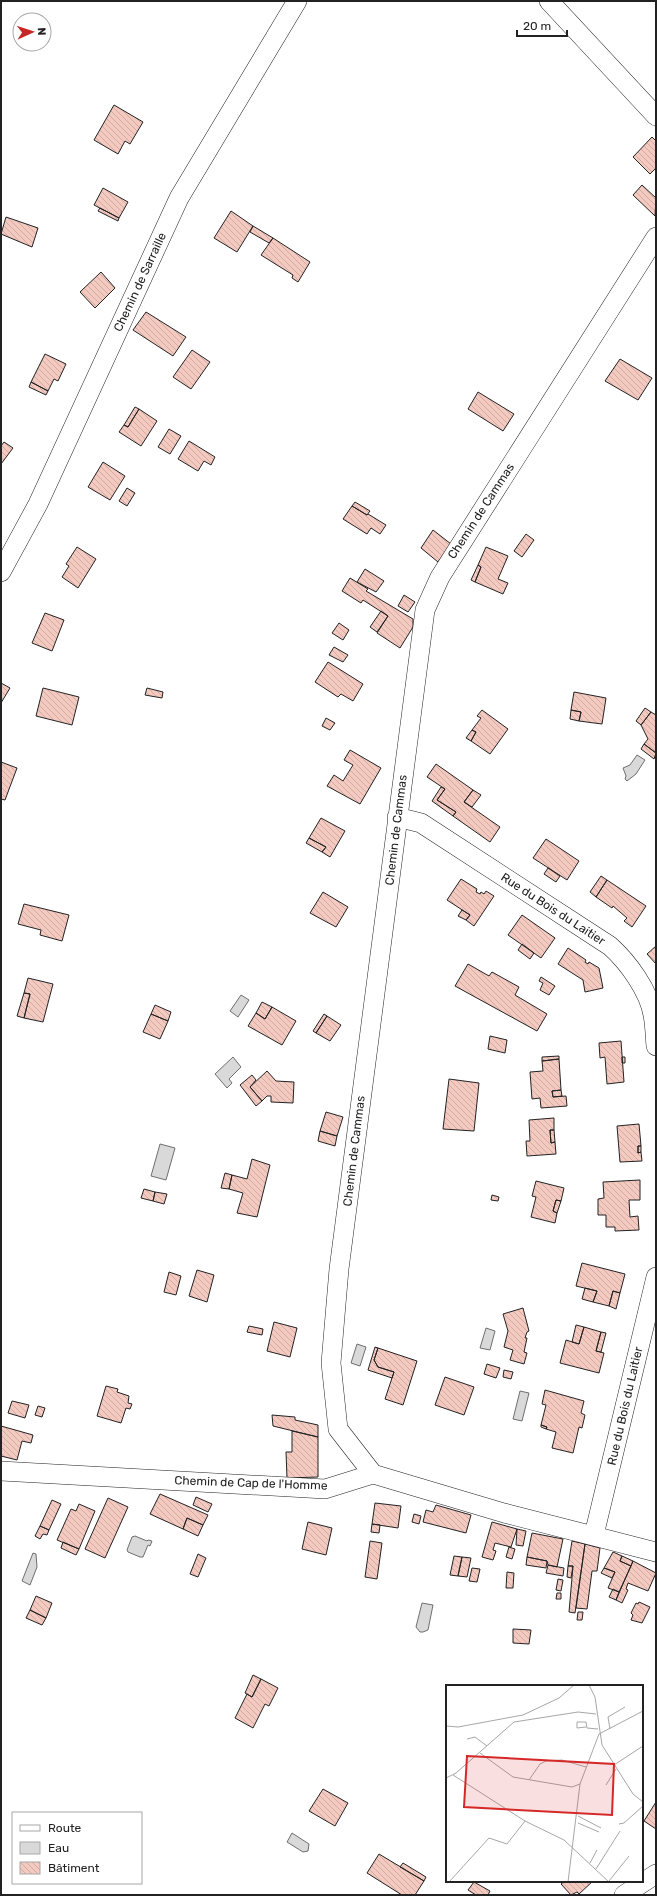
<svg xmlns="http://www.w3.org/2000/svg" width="657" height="1896" viewBox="0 0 657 1896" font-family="Rubik,sans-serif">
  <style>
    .water { fill: #d9d9d9; stroke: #6f6f6f }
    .building { fill: url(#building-back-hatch); stroke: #222 }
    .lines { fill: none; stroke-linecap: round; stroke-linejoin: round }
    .minor-casing { stroke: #222; stroke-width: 20 }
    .minor { stroke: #fff; stroke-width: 19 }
    .labels { text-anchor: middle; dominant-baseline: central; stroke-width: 3; stroke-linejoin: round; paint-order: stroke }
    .street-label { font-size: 12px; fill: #222; stroke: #fff }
    .inset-road { fill: none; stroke: #a7a7a7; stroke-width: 1 }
    .view { fill: #d62828; fill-opacity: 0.15; stroke: #d62828; stroke-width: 2 }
    .inset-edge { fill: none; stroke: #222; stroke-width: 2 }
  </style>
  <defs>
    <pattern id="building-back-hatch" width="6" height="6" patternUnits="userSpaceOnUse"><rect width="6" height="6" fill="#f3c9c0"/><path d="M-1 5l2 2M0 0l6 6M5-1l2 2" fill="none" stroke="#d0aca5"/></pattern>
  </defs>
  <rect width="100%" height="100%" fill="#fff"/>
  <!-- water -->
  <path class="water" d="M637 755 645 760 636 774 627 781 625 779 626 776 623 768 630 765Z
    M241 995 249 1000 238 1017 230 1011Z
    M233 1057 241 1067 229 1079 232 1083 227 1088 215 1074Z
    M160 1144 175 1148 166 1180 151 1176Z
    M486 1328 495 1331 490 1350 480 1348Z
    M357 1344 366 1347 360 1366 351 1363Z
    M520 1391 529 1393 522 1421 513 1419Z
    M135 1536 147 1541 148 1540 152 1541 150 1546 148 1545 143 1557H140L128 1552 127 1550 132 1537Z
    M33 1553 36 1554 37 1567 30 1585 22 1581Z
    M422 1603 433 1605 428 1630 423 1632H420L416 1627Z
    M292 1833 309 1844 308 1851 303 1852 287 1842Z"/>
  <!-- building -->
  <path class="building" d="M114 105 143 122 130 144 125 141 118 154 94 140Z
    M652 137 656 141V168L650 174 633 157Z
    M642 185 656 198 655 216 633 195Z
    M103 188 128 202 119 218 94 205Z
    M100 208 119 218 118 221 98 211Z
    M231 211 253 226 237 252 214 238Z
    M6 217 38 228 32 247 1 234Z
    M253 226 273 238 269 243 250 232Z
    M273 238 310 262 298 282 292 278 293 275 261 255Z
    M101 272 115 288 95 308 80 292Z
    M146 312 186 337 173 356 133 330Z
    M192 350 210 362 191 389 173 377Z
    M45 354 66 364 58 381 54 379 48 391 31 382Z
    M620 359 652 378 638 400 605 381Z
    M31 382 48 391 46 395 29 387Z
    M478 392 514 414 503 431 468 409Z
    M135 407 139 409 128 427 124 425Z
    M139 409 157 421 141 446 119 432 124 425 128 427Z
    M169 429 181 436 170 454 158 447Z
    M189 441 215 457 211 465 204 461 198 471 178 459Z
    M4 442 13 448 1 464V446Z
    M103 462 125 476 110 500 88 487Z
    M127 488 135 493 127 506 119 501Z
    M355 502 370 511 367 515 352 506Z
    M352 506 367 515 368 514 386 525 380 534 371 528 367 534 343 519Z
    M433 530 451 544 438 562 421 548Z
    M526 534 534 540 522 557 514 551Z
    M77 547 96 559 78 588 62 577 69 566 66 564Z
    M486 547 508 556 498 579 508 583 503 594 475 582 481 567 478 565Z
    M478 565 481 567 475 582 471 580Z
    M365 569 384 581 376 592 357 582Z
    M350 578 368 589 366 591 413 619V627L400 648 377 633 388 616 363 600 361 603 342 591Z
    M404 595 415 602 408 612 398 606Z
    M381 611 388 616 377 632 370 627Z
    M45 613 64 620 52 651 32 643Z
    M339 623 349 630 343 640 332 633Z
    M334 647 348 655 343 662 329 655Z
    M328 662 363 684 353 701 341 694 338 697 315 682Z
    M1 683 10 688 1 703Z
    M43 688 79 697 72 725 36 716Z
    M147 688 163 692 162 698 145 695Z
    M574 692 606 698 602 724 579 721 581 712 571 710Z
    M645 708 651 712 641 725 636 721Z
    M482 710 508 729 490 754 471 741 476 732 472 730 481 718 477 716Z
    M571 710 581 712 579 721 570 719Z
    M651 712 656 715V753L644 744 648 739 641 725Z
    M326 718 335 723 330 730 322 726Z
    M472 730 476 732 471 741 466 738Z
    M644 744 656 753 654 759 641 749Z
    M350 750 381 768 360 804 327 786 334 775 343 781 353 765 344 760Z
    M1 762 17 768 5 800 1 799Z
    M436 764 473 790 464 802 500 827 490 842 453 816 456 812 437 800 445 789 427 777Z
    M441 787 445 789 437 800 456 812 453 816 432 801Z
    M473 790 481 795 472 807 464 802Z
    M321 818 345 831 330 857 322 852 326 847 309 838Z
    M309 838 326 847 322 852 306 843Z
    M546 839 579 861 567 880 533 858Z
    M548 868 560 876 556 882 544 874Z
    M601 876 607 880 596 897 590 892Z
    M461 879 477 889 476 892 480 894 481 892 484 894 486 891 494 896 474 926 466 920 470 915 447 900Z
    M607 880 646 906 632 927 624 921 627 918 613 906 612 908 596 897Z
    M323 892 348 907 336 927 310 913Z
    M24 904 69 915 62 941 40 935 41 930 18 924Z
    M462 910 470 915 466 920 458 916Z
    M522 915 555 938 541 958 508 935Z
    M522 944 534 953 530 959 518 950Z
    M656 946V964L647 954Z
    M568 948 586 960 585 962 588 964 589 962 599 968 603 988 585 992 583 980 558 964Z
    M468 964 489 976 492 972 519 987 515 995 547 1014 537 1031 455 986Z
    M541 977 555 986 549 995 540 990 543 983 539 981Z
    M28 978 53 984 43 1022 24 1018 30 994 24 993Z
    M24 993 30 994 24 1018 17 1016Z
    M262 1002 272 1007 265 1019 256 1013Z
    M155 1005 171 1012 168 1021 151 1014Z
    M272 1007 296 1021 282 1045 248 1026 256 1013 265 1019Z
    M151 1014 168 1021 160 1039 143 1032Z
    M324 1014 327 1016 316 1033 313 1031Z
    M327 1016 341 1025 330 1041 316 1033Z
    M490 1036 507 1040 505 1053 488 1049Z
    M621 1041 624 1082 607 1084 605 1057 600 1058 599 1043Z
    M559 1056V1059L542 1061V1057Z
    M622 1057H625V1063H622Z
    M559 1059 561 1090 552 1091 553 1097 566 1096 567 1106 541 1108 540 1098 532 1099 530 1072 543 1071 542 1061Z
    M267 1071 276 1081 294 1082 293 1103 271 1102V1096H267L262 1101 250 1087Z
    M252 1075 256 1080 250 1087 262 1101 256 1106 240 1085Z
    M449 1079 479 1083 474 1131 443 1129Z
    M561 1090 562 1096 553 1097 552 1091Z
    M326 1112 343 1117 337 1136 320 1131Z
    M554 1118V1130H550L551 1143 555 1142 556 1154 527 1156 526 1141H530L529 1120Z
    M639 1124 641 1146H638V1153L641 1152 642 1161 620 1162 617 1126Z
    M550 1130H554L555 1142 551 1143Z
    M320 1131 337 1136 335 1146 318 1141Z
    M638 1146H641V1152L638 1153Z
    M252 1159 270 1165 257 1217 237 1213 243 1193 229 1189 232 1175 247 1179Z
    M225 1173 232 1175 229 1189 221 1188Z
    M640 1180V1200H629L630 1217 638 1216 639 1230 615 1231V1227H606V1215H598V1199L604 1198 603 1182Z
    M536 1181 564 1188 561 1201 556 1200 553 1211 557 1213 555 1223 531 1217 536 1197 532 1196Z
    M144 1189 155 1192 153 1201 141 1198Z
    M155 1192 167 1194 164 1204 153 1201Z
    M492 1195 499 1197 498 1201 491 1200Z
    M556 1200 561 1201 557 1213 553 1211Z
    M582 1263 625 1274 620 1293 613 1291 609 1306 593 1302 597 1291 576 1286Z
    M197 1270 214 1275 207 1302 189 1296Z
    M169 1272 181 1276 176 1295 164 1292Z
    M585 1288 597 1291 593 1302 582 1299Z
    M613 1291 620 1293 616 1309 609 1306Z
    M523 1308 529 1331 527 1332 525 1338H527L524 1352 527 1353 524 1364 510 1360 513 1350 504 1347 508 1331 503 1314Z
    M274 1322 297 1328 290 1357 267 1351Z
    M576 1325 584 1327 579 1344 572 1342Z
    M249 1326 263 1329 262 1335 247 1332Z
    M584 1327 601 1332 596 1351 604 1353 599 1373 560 1363 566 1340 579 1344Z
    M601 1332 606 1333 601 1352 596 1351Z
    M375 1347 378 1348 374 1360 378 1367 394 1372 392 1378 368 1370Z
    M378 1348 417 1361 403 1405 385 1399 394 1372 378 1367 374 1360Z
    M487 1364 500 1368 496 1378 484 1374Z
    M504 1370 513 1372 511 1379 503 1377Z
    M445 1377 474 1387 464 1415 435 1405Z
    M106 1386 118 1389 117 1392 129 1396 128 1403 132 1404 130 1409 126 1408 121 1423 97 1416Z
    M545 1390 584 1401 581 1413 585 1415 582 1428 579 1427 573 1453 552 1448 556 1432 546 1429 547 1427 541 1425 546 1405 542 1404Z
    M12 1401 29 1405 25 1418 8 1413Z
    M38 1406 45 1408 42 1417 35 1415Z
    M272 1415 295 1417V1420L318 1425V1437L273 1426Z
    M541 1425 547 1427 546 1429 541 1427Z
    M1 1426 33 1435 31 1443 22 1441 17 1460 1 1456Z
    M292 1431 318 1437V1477L287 1478 286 1452H292Z
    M160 1494 208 1515 203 1525 187 1518 183 1529 150 1514Z
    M196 1497 212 1504 208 1512 193 1505Z
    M108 1498 128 1507 105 1558 85 1549Z
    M52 1500 61 1504 49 1530 40 1526Z
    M375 1503 401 1506 398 1528 372 1524Z
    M79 1504 95 1511 79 1549 57 1540 71 1509 76 1511Z
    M436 1505 471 1515 466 1533 423 1522 426 1510 433 1512Z
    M414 1514 421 1516 419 1524 412 1522Z
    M187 1518 203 1525 198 1536 183 1529Z
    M308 1522 332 1528 326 1555 302 1549Z
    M492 1522 517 1529 511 1547 495 1543 493 1550 496 1551 493 1560 482 1557Z
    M372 1524 380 1525 379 1533 371 1532Z
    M40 1526 49 1530 47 1535 43 1534 40 1539 35 1536Z
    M517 1529 526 1531 523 1546 516 1545Z
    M532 1533 563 1539 557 1567 548 1565 547 1561 527 1557Z
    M370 1541 382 1543 377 1579 365 1577Z
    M572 1541 585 1544 575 1613 569 1612 573 1566H568Z
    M63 1542 79 1549 76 1555 61 1548Z
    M585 1544 600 1548 597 1571H592L587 1609 576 1608Z
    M509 1547 515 1549 512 1559 506 1557Z
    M613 1552 622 1556 620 1561 631 1566 619 1592 608 1588 615 1572 604 1568Z
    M198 1554 206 1558 198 1577 190 1574Z
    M454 1556 462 1557 458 1576 450 1575Z
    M622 1556 633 1561 631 1566 620 1561Z
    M462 1557 471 1558 467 1577 458 1576Z
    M527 1557 547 1561 546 1568 526 1565Z
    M633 1561 656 1573 648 1591 628 1583 626 1589 628 1590 622 1603 616 1600Z
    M548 1565 564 1568 563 1576 546 1573Z
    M568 1566H573L571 1578 567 1577Z
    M472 1568 480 1569 477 1582 469 1581Z
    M604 1568 615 1572 612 1578 601 1573Z
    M507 1572 514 1573 513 1588H506Z
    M558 1579 563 1580 561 1591 556 1590Z
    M613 1589 619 1592 616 1600 609 1597Z
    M557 1593H561V1599H556Z
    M36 1596 52 1603 46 1618 30 1610Z
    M639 1602 650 1607 642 1623 631 1620 633 1615 631 1613 636 1603 638 1604Z
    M30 1610 46 1618 42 1625 26 1618Z
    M578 1612H583L582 1620H577Z
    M513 1629 531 1630 529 1644 513 1643Z
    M253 1675 261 1679 252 1697 245 1693Z
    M261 1679 278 1688 269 1706 265 1704 253 1728 235 1718 247 1694 252 1697Z
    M323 1789 348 1803 335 1826 309 1811Z
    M656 1802V1829L644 1821Z
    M379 1854 424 1881 415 1895H402L367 1873Z
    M403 1863 426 1877 424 1881 400 1867Z
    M565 1881H593L579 1894 577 1892 571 1895 561 1884Z
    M474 1882 490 1891 488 1895H476L468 1890Z"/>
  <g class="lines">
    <!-- minor casing -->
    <g class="minor-casing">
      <path id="minor" d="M549 1 656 116
        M1 572 38 504 179 198 297 1
        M397 817 421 823 610 946C628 962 649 991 653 1015 655 1025 655 1036 656 1046
        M1 1471 325 1489 373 1474 504 1513 656 1552
        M373 1474 338 1429 331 1363 339 1269 425 610 440 577 656 237
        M594 1535 656 1277
        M624 1895 656 1874"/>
    </g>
    <!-- minor -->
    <use href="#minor" class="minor"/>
  </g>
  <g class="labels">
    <!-- street labels -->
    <g class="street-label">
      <text transform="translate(140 282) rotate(-65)">Chemin de Sarraille</text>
      <text transform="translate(481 511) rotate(-57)">Chemin de Cammas</text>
      <text transform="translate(396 830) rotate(-83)">Chemin de Cammas</text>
      <text transform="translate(553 909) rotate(33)">Rue du Bois du Laitier</text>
      <text transform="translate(354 1151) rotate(-83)">Chemin de Cammas</text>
      <text transform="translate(625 1406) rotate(-77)">Rue du Bois du Laitier</text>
      <text transform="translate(251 1483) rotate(2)">Chemin de Cap de l'Homme</text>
    </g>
  </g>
  <!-- overview -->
  <g transform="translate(446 1685)">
    <rect width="197" height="197" fill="#fff"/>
    <path class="inset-road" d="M143 0 149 12 156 60 187 109 197 117M0 41 12 42 77 30 113 13 128 0M140 42 131 43V37H140L141 43 152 44M164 44 162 32 179 22M21 54 29 52 41 61M34 68 67 92 126 102 134 99M168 80 197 61M7 90 79 136 118 155 163 197M0 93 10 88 68 37 132 27 150 29M83 95 94 79 100 76 116 75 140 82M160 100 170 84M132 131 155 143M132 138 153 147M173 139 178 138 197 121M144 178 151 165M150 184 174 146M163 196 183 171M3 197 43 153 61 159 79 136M122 197 134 99 153 49 197 26"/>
    <path class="view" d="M21 71 168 79 166 130 18 122Z"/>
    <rect width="197" height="197" class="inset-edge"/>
  </g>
  <!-- border -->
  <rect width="657" height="1896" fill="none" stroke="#222222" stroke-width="4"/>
  <!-- legend -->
  <rect x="12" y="1812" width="130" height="72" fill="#ffffff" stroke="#a7a7a7"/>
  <rect x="20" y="1825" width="20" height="6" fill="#ffffff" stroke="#a7a7a7"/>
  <text x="48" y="1832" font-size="12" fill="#222222">Route</text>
  <rect x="20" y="1842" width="20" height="12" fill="#d9d9d9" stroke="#a7a7a7"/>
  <text x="48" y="1852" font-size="12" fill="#222222">Eau</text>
  <rect x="20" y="1862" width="20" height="12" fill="url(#building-back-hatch)" stroke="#a7a7a7"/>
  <text x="48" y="1872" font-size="12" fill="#222222">Bâtiment</text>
  <!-- north arrow -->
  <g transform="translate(32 32) rotate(87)"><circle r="19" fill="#ffffff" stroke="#a7a7a7"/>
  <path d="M0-3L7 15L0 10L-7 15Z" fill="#c62828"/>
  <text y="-6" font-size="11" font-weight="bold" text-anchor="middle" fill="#222222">N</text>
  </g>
  <!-- scale -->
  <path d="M517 30v6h50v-6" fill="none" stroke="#222222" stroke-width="2"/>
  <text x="523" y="30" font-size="12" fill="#222222" stroke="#ffffff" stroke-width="3" paint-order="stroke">20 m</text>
</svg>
